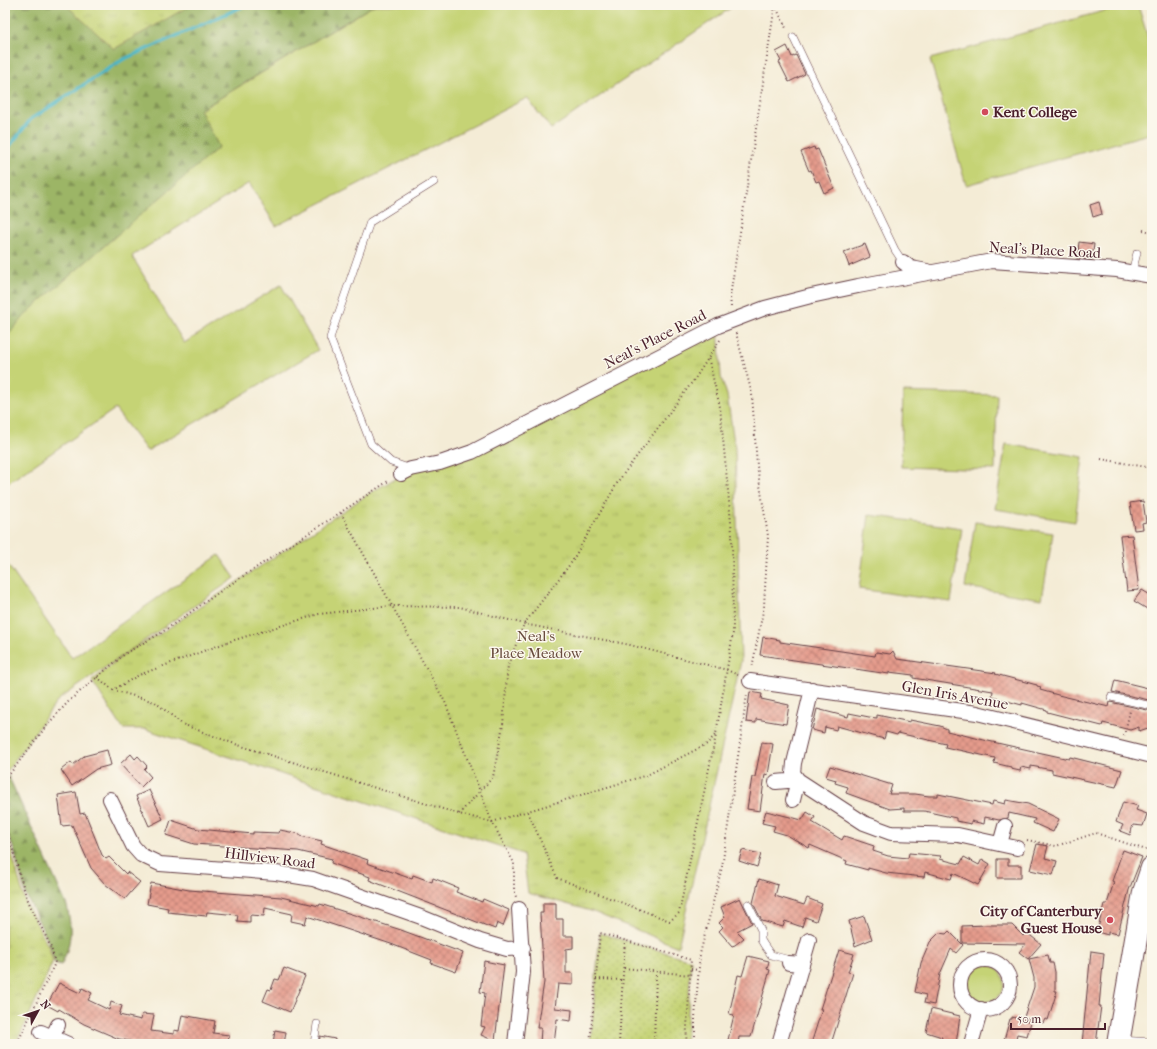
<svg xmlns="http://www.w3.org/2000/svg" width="1157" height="1049" viewBox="0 0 1157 1049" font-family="'IM FELL French Canon',serif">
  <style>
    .grass { fill: #c5d375; stroke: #887950 }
    .forest { fill: url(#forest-firs); stroke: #736a48 }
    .park { fill: url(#park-tufts); stroke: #887950 }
    .garden { fill: url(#garden-dots); stroke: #887950 }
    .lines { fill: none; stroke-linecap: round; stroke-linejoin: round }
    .stream { stroke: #4ab6c7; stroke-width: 3.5 }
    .building { fill: url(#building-cross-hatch) }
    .service-casing { stroke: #643e45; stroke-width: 8 }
    .minor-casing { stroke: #643e45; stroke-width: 16 }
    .primary-casing { stroke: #643e45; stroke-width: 24 }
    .path { stroke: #643e45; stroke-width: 2; stroke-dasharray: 1 3; stroke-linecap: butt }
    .service { stroke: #fff; stroke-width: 7 }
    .minor { stroke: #fff; stroke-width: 14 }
    .primary { stroke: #fff; stroke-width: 22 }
    .poi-dot { fill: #d1495b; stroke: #fbf7ec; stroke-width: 1.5 }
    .labels { text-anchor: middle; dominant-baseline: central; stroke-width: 3; stroke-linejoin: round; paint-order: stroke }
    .poi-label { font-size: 15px; font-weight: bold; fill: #4a1f2b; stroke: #fbf7ec; text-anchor: start }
    .street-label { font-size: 15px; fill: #4a1f2b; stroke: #fbf7ec }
    .park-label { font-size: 15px; fill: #694c3e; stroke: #fbf7ec }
  </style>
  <defs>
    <pattern id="forest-firs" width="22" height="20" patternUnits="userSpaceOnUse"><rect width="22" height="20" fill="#9cb566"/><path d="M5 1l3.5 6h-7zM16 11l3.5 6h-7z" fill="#819354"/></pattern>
    <pattern id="park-tufts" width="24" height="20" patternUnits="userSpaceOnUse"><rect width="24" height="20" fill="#c5d375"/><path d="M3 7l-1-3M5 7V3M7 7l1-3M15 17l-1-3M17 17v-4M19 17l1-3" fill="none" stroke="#abb565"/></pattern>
    <pattern id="garden-dots" width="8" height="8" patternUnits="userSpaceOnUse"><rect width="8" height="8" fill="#c5d375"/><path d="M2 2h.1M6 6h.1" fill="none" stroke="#abb565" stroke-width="1.8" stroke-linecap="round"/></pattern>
    <pattern id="building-cross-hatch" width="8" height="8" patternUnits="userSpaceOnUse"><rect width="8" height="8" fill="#e59b8c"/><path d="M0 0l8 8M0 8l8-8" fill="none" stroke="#bc7e73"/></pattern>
  </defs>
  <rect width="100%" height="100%" fill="#fbf7ec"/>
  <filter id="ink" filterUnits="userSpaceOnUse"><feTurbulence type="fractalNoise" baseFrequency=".025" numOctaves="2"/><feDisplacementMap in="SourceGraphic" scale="8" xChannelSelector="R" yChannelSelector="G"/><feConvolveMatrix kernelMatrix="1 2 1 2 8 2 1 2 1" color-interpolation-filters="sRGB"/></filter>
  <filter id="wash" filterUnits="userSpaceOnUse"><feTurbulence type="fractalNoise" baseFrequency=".012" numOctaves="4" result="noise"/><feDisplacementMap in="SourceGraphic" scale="16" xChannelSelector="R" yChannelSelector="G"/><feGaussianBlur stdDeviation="0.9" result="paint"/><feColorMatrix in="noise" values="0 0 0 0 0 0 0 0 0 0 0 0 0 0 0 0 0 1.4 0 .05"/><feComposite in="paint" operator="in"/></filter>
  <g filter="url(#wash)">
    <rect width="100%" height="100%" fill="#f4ecd6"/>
    <!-- grass -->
    <path class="grass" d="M374 5H735L551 129 527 98 276 226 249 183 132 256 184 343 281 285 318 350 147 451 115 409 5 485V338L200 110Z
      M1125 5H1138L1152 51V133L966 185 930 59Z
      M903 392 997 395 995 470 901 467Z
      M1006 444 1083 457 1075 522 995 509Z
      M869 515 962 528 951 602 859 589Z
      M975 522 1053 533 1042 599 965 587Z
      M219 555 235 578 58 700 5 774V561L72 658Z
      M966 983a19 19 0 1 1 38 0a19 19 0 1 1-38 0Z"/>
    <!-- forest -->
    <path class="forest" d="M5 5H374L200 110 219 147 30 310 5 338Z
      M8 775 67 906C72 929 72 943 61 965L55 963 49 943 26 895 13 847 5 827V790Z"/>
    <!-- park -->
    <path class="park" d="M66 5H191L114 49Z
      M718 326 721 377 727 395 735 449 741 661 678 947 591 911 528 893 523 854 145 729H123L92 681 126 653 161 633 370 493 411 469 440 463Z
      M5 829 25 901 49 948 53 961 25 1025 15 1044H5Z"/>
    <!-- garden -->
    <path class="garden" d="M600 933 691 960 686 1044H590Z"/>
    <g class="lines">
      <!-- stream -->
      <path class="stream" d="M5 152 31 119 122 60 246 5"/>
    </g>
    <g id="blocks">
      <!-- building -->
      <path class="building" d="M787 46 792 57 796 55 805 74 789 82 779 62 781 61 776 52Z
        M814 147 815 150 818 149 834 188 824 193 819 181 816 182 811 170 809 171 801 152Z
        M1099 202 1102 214 1093 217 1090 205Z
        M1079 242 1094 244 1092 260 1077 259Z
        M865 244 870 257 849 266 844 252Z
        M1143 501 1146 522 1142 523 1143 529 1134 530 1130 503Z
        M1132 535 1139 590 1127 591 1120 536Z
        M1142 590 1152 596V612L1134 601Z
        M763 637 780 640V642L875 656 876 652 890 654 893 651 897 659 996 673 995 674 1037 685V686L1041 687 1040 690 1058 695 1109 707 1110 702 1152 711V722L1151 727 1139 731V727L1130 730 1103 723 1102 726 1047 712V710L1022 703V705L992 697 993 691 913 678V675L889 672V674L760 655Z
        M1115 680 1152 689 1149 700 1112 692Z
        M750 692 762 694 761 699 789 705 786 724 756 719V723L746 722Z
        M817 709 848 717 849 713 869 717 877 718V715L910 722V720L940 726 947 729V731L988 741 1069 759 1070 757 1122 770 1116 787 1052 773V770L1031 766V769L1021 767 1020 771 1011 769V767L994 763 995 758 945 747 946 744 898 733 897 735 886 732 884 739 837 726 836 730 825 727 824 733 812 730Z
        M762 742 773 744 768 775 765 774 760 811 747 809 752 777H755Z
        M107 750 111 765 96 769 72 786 61 770 71 762 73 765 84 756Z
        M131 754 135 759 138 756 147 766 144 769 151 777 141 787 120 764Z
        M830 766 892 785 889 794H915L929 796H938V794L992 805 993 801 1005 804 1006 800 1028 804 1059 819 1053 832 1033 823 1035 819 1009 813 1008 818 999 820 985 817 984 824 971 821V824L956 821V818L924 811H904V808L890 809 846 793 848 787 835 783 836 780 826 777Z
        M149 790 163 819 149 826 136 796Z
        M76 792 80 814 85 813 102 855 106 859 109 857 126 874 127 872 140 882 125 899 105 884 91 868 72 825 62 826 58 795Z
        M1123 802 1138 806 1136 810 1147 814 1143 826 1133 825 1130 835 1120 831 1123 825 1116 822Z
        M766 811 802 820 807 812 815 817 812 822 842 840 844 836 874 846 873 851 888 856 908 858 909 853 941 856 940 859 960 864 964 857 979 865 982 859 990 864 978 885 953 873 951 879 925 872 924 877 886 873 868 868V870L846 864 847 861 810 845 809 848 787 835 773 831 775 826 762 823Z
        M171 820 198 829 253 834V832L279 833 280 830 300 834V836L322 841 321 844 368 860 367 863 412 879 413 875 432 882 433 878 458 888 456 892 482 902 483 899 509 910 503 926 497 923 495 929 369 880 370 877 331 863 332 859 298 851 194 844 166 835Z
        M1037 844 1048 846 1045 858 1057 861 1053 875 1030 870Z
        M742 850 761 854 757 867 739 861Z
        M1123 850 1142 857 1129 890 1118 934 1108 932V935L1097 932 1104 904H1107L1114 882 1112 881Z
        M997 859H1008V865H1021V878H997Z
        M759 879 778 885 775 896 804 905 807 898 822 904 816 921 805 917 802 927 785 921 783 927 762 921 753 903Z
        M151 883 189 890 281 897 319 906 320 904 401 930 463 953 456 972 431 963 432 960 391 944 307 916 305 924 291 921 292 914 265 908 264 916 250 915V922L237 921 238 915 207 912 206 916 167 912 168 908 147 904Z
        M740 898 752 923 737 931 744 938 735 945 732 946 719 931 723 927 719 923 725 917 721 907Z
        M543 903H556V919H563V936H573V948L566 949V973H573V985L558 984 555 1008 572 1010 571 1021 557 1019 554 1044H540L541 1028H537L544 982 540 913H543Z
        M864 916 872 939 855 946 849 921Z
        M986 925H1012L1023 936 1026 932 1041 944 1028 959 1019 952 1026 944 962 943V926Z
        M949 931 963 945 956 953 951 949 940 974 934 1005 924 1003 926 995 915 992 921 963 930 942 939 933 946 934Z
        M839 950 854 954 848 972 853 973 831 1044H811L822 1009H820Z
        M1091 951 1104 953 1099 1006H1101L1096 1044H1082Z
        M1048 955 1050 963H1053L1055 972V991H1057L1048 1020 1045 1019 1043 1023 1024 1017 1034 987V978L1029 959Z
        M748 956 769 961 767 969 770 970 751 1037H739L738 1044H727L734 1015 729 1014 738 975 742 976Z
        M484 961 504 965 495 1041 481 1035 485 1027 481 1026 485 993 480 992Z
        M284 968 305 976 290 1012 263 1001 268 989 271 990 275 979 279 980Z
        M59 983 80 993 82 988 92 993 88 1000 109 1010 111 1002 122 1006 119 1015 141 1020 142 1014 154 1015 151 1031 174 1034V1030L179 1031 182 1015 215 1021 213 1033 229 1035 228 1044H144L119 1039 84 1024 59 1009 58 1011 47 1005Z
        M931 1009 960 1016 956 1044H939L942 1037 926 1032Z
        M1012 1017 1031 1022 1027 1036 1017 1034 1015 1043 1004 1040 1010 1019H1012Z
        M275 1030 286 1032 284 1044H273Z
        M320 1036 335 1039 334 1044H319Z"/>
    </g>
  </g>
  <g filter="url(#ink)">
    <use href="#blocks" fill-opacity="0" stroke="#643e45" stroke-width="1"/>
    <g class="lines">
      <!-- service casing -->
      <g class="service-casing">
        <path id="service" d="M793 37 895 250 903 262
          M1132 272 1137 253
          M411 469 391 462 371 444 330 338 370 222 434 182
          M1111 697 1152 706V705
          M748 904 761 930V940L764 945 771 955 786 959 789 963
          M1120 1040 1152 1042
          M314 1044 317 1024"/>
      </g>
      <!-- minor casing -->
      <g class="minor-casing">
        <path id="minor" d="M903 262 911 268 927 271
          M401 474 411 469 440 463 472 452 718 326 765 308 811 296 858 286 992 261 1117 270 1152 276
          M750 681 977 713 1152 756
          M812 689 794 763 793 773 798 780 864 823 891 833 958 835 1017 848
          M776 782 798 780 793 800
          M110 799 133 846 141 855 160 864 276 873 313 879 421 917 480 941 507 949 523 948
          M1000 844 1005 826
          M960 985a25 25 0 1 1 50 0a25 25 0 1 1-50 0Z
          M789 963 802 964
          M41 1032 68 1044
          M49 1044 58 1025
          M515 1044 523 972 519 909
          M779 1044 809 940
          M971 1044 981 1009"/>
      </g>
      <!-- primary casing -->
      <g class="primary-casing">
        <path id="primary" d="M1118 1044 1144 892 1152 868"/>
      </g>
      <!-- path -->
      <path class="path" d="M775 5 787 30
        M1143 230 1152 232
        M731 307 730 297 775 5
        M736 333 752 394 757 466 768 536 764 606 752 668
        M1101 459 1152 468
        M341 513 445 702 492 822 514 863V888L516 897
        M97 677 113 690 139 675 228 642 319 614 391 606 460 607 524 624 630 645 727 670 738 675
        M113 690 155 702 182 724 235 744 459 814 492 822 647 775 707 744 716 734 733 633 732 533 720 407 708 357
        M1124 736 1130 711
        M1149 743 1152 729
        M5 780 48 724 70 700 126 653 161 633 228 586 390 480
        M5 790 7 779
        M528 812 557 878 670 921 679 913 716 735
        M459 814 493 777 503 725 508 665 524 624 571 563 619 480 696 377 720 340
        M5 827C14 849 18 872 26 895 34 918 51 939 55 963L17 1044
        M1027 840 1056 846 1096 833 1149 851
        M624 968 690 975
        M691 969 698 970
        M596 979 623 980
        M590 1044 600 933 691 960 686 1044
        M619 1044 625 940
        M654 1044 656 972
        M695 1044V1018L700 954 722 867 747 694"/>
      <!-- service -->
      <use href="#service" class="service"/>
      <!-- minor -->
      <use href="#minor" class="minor"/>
      <!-- primary -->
      <use href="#primary" class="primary"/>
    </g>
  </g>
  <!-- markers -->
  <g class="poi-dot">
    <circle cx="985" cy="112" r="4"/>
    <circle cx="1110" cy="920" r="4"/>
  </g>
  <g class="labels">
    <!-- poi labels -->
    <g class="poi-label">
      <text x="993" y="112">Kent College</text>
      <text x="1102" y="911" text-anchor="end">City of Canterbury<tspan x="1102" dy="17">Guest House</tspan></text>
    </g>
    <!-- street labels -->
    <g class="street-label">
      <text transform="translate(1045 250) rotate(3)">Neal's Place Road</text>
      <text transform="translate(655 339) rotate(-27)">Neal's Place Road</text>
      <text transform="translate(955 695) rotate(10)">Glen Iris Avenue</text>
      <text transform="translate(270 858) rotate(7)">Hillview Road</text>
    </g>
    <!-- park labels -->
    <g class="park-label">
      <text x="536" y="636">Neal's<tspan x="536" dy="17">Place Meadow</tspan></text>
    </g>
  </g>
  <!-- margin -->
  <rect width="1157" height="1049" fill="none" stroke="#fbf7ec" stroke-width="20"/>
  <!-- north arrow -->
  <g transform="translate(38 1011) rotate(50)" stroke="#fbf7ec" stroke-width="3" paint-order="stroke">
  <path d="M0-3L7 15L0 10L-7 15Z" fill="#4a1f2b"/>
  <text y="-6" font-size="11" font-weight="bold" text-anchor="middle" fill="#4a1f2b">N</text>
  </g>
  <!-- scale -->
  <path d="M1011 1023v6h94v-6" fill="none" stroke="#4a1f2b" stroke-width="2"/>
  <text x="1017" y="1023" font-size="12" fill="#4a1f2b" stroke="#fbf7ec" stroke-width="3" paint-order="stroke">50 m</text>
</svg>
